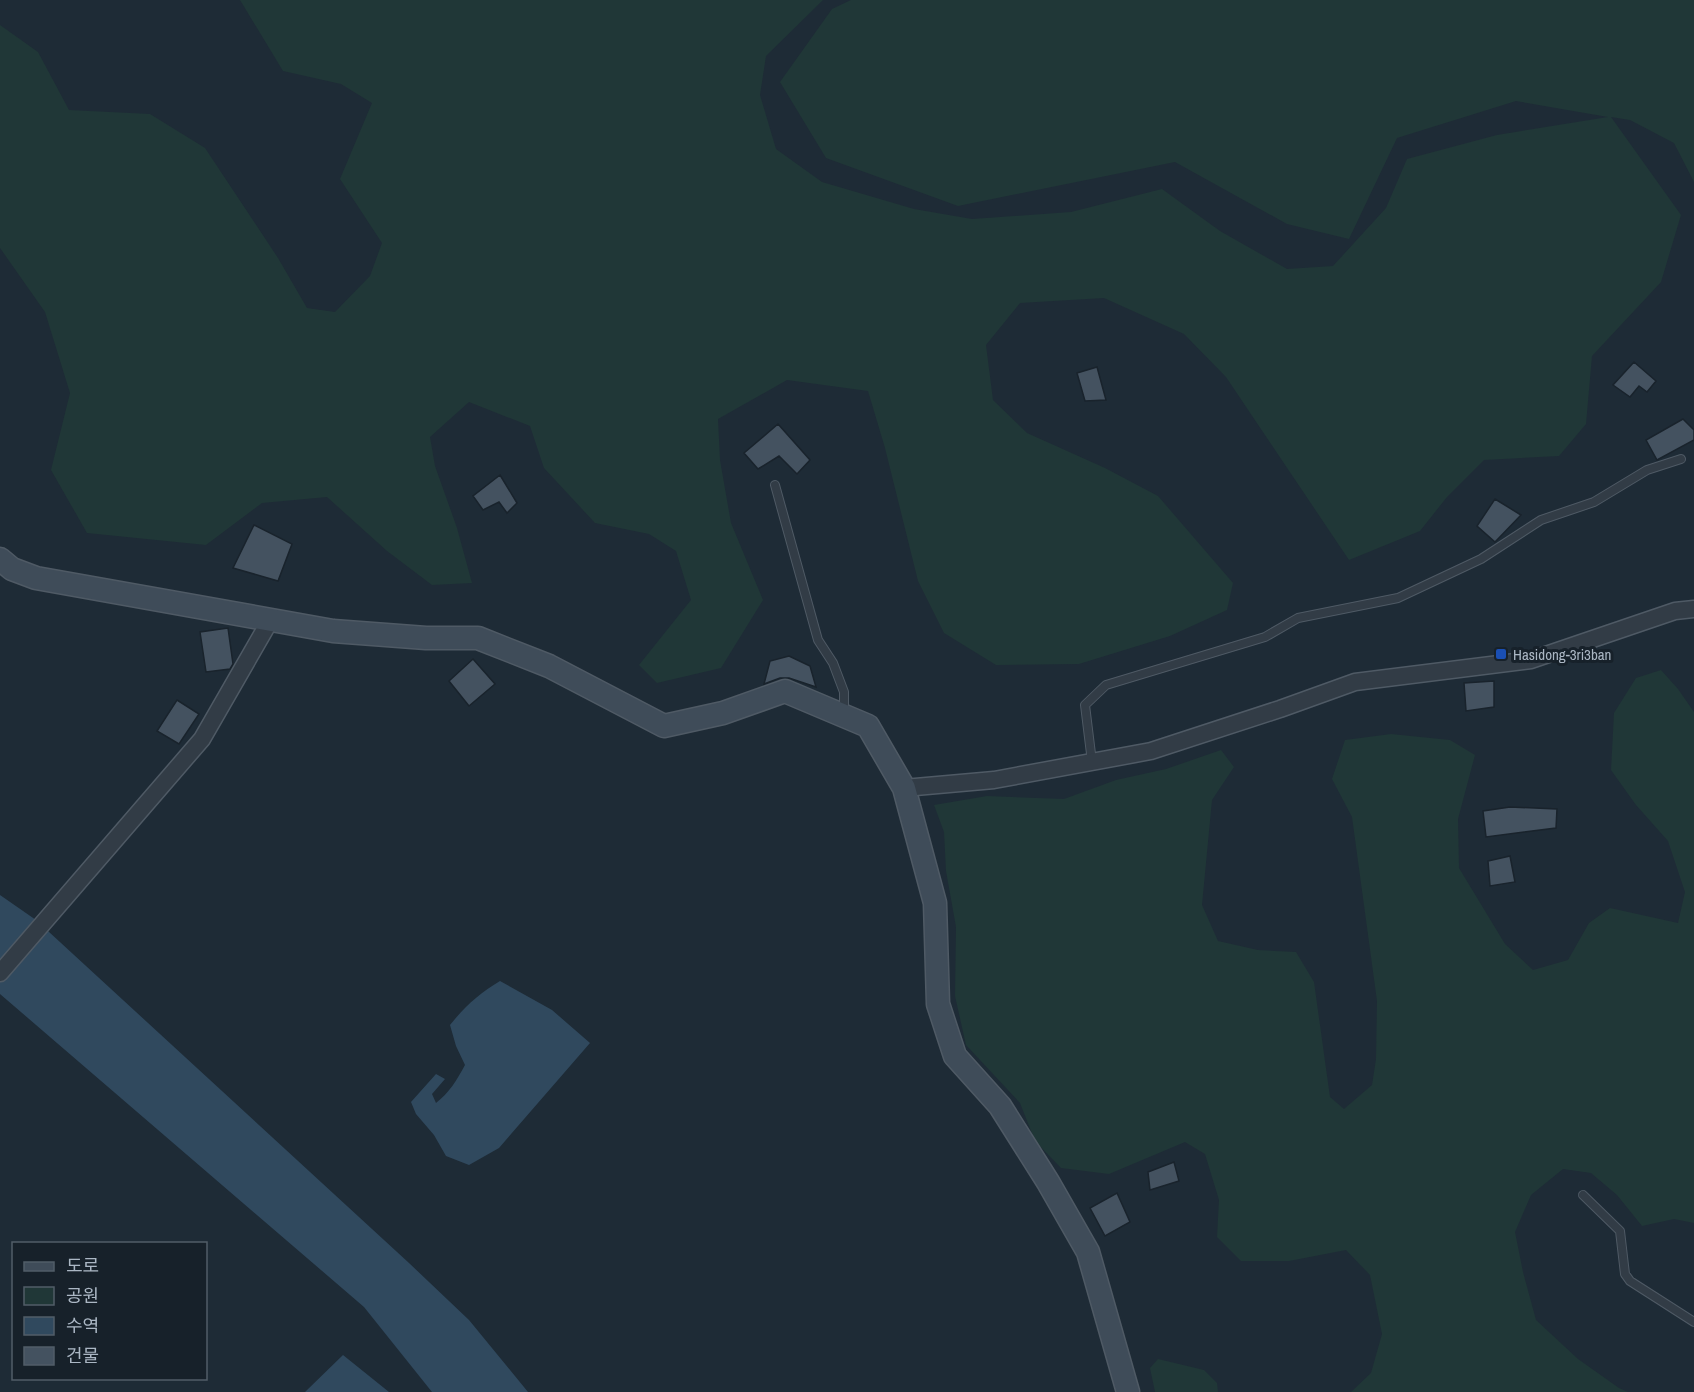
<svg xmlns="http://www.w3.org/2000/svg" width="1694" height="1392" viewBox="0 0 1694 1392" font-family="'Archivo Narrow','Noto Sans KR',sans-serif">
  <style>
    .green { fill: #203737 }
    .water { fill: #30495e }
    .building { fill: #445260; stroke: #19232c; stroke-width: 1.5 }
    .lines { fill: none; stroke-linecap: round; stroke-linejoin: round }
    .lane-casing { stroke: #4f5a65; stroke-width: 10 }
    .street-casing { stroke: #4f5a65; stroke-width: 19 }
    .secondary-casing { stroke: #4f5a65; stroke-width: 25 }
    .lane { stroke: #323c46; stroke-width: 8 }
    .street { stroke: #323c46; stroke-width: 16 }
    .secondary { stroke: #3f4c59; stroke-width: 22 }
    .transit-dot { fill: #1a4fb4; stroke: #17212a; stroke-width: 2 }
    .labels { text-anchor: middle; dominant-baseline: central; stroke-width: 6; stroke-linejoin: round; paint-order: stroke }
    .poi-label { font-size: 15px; fill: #abb7c4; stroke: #17212a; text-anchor: start }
  </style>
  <rect width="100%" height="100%" fill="#1e2b36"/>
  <!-- green -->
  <path class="green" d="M240 0H823L766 56 760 95 776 149 822 182 914 209 972 219 1071 212 1162 189 1220 231 1287 269 1333 266 1386 208 1407 159 1497 135 1608 117 1516 101 1397 138 1349 239 1287 224 1175 162 958 206 826 158 780 82 832 9 851 0H1694V182L1674 143 1630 120 1611 117 1681 215 1661 282 1592 356 1586 424 1559 456 1484 460 1447 497 1420 531 1349 560 1226 377 1184 334 1104 298 1020 303 986 345 993 400 1027 433 1105 468 1158 496 1233 583 1227 610 1170 636 1079 664 996 665 944 633 918 581 885 448 868 391 787 380 718 419 720 460 731 523 763 600 721 668 657 683 639 665 691 600 676 551 649 534 595 523 544 468 530 426 469 402 430 437 435 466 457 528 472 583 432 585 387 551 327 497 262 503 206 545 87 533 51 470 70 393 45 312 0 248V25L38 52 69 110 150 114 205 148 278 258 307 308 335 312 370 276 382 243 340 179 372 103 341 84 283 71Z
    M1661 670 1678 689 1694 712V1223L1674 1219 1642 1226 1617 1195 1591 1173 1563 1169 1531 1195 1515 1232 1523 1272 1536 1320 1578 1359 1619 1388 1628 1392H1351L1371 1373 1382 1334 1370 1275 1346 1250 1289 1261H1241L1217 1237 1219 1200 1205 1154 1185 1142 1109 1174 1061 1168 1035 1141 1020 1103 966 1045 955 996 956 927 946 871 944 832 934 805 987 796 1064 799 1116 780 1166 769 1221 750 1234 767 1212 800 1202 905 1218 941 1258 950 1296 952 1314 982 1330 1097 1344 1109 1372 1085 1376 1059 1377 1001 1352 817 1332 779 1345 740 1391 734 1450 740 1475 755 1458 819 1459 868 1505 944 1533 970 1568 960 1589 923 1610 908 1678 923 1685 892 1668 841 1636 805 1611 770 1614 713 1636 678Z
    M1158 1359 1204 1370 1217 1383 1218 1392H1155L1150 1368Z"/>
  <!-- water -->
  <path class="water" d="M0 895 36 920 409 1263 469 1320 528 1392H432L364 1307 0 994Z
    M500 981 552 1010 590 1043 499 1148 469 1165 446 1156 434 1135 416 1114 411 1102 436 1074 445 1079 432 1094 436 1103C449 1093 457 1080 465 1065L456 1046 450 1025C465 1006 480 993 500 981Z
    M343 1355 389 1392H305Z"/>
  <!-- building -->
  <path class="building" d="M1634 362 1656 381 1647 392 1639 386 1630 397 1613 385Z
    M1097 367 1106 400 1085 401 1077 373Z
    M1683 419 1694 430V440L1657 460 1646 440Z
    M778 424 810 460 797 474 779 456 758 469 744 453Z
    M500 475 517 503 507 513 499 502 483 510 473 496Z
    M1495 499 1521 515 1495 542 1477 526Z
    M254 525 292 544 278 581 233 568Z
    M228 628 233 664 230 669 206 672 200 632Z
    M789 656 810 666 816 687 789 678H780L764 684 770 661Z
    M473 659 495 684 469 706 449 681Z
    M1494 681V707L1466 711 1464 683Z
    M177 700 199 714 179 744 157 731Z
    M1510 807 1557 809 1556 828 1486 837 1483 811Z
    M1510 856 1515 882 1490 886 1488 861Z
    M1174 1162 1179 1181 1150 1190 1148 1172Z
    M1117 1193 1130 1222 1105 1236 1090 1208Z"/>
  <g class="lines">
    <!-- lane casing -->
    <g class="lane-casing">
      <path id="lane" d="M775 485 818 640 833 663 844 692V715
        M1092 762 1085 705 1106 685 1265 637 1298 618 1398 598 1481 559 1541 520 1594 502 1647 470 1681 459
        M1583 1195 1620 1231 1625 1274 1630 1281 1694 1322"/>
    </g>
    <!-- street casing -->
    <g class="street-casing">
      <path id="street" d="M904 788 994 780 1151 751 1280 709 1355 682 1531 660 1675 611 1694 609
        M0 973 202 739 271 619"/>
    </g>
    <!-- secondary casing -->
    <g class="secondary-casing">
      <path id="secondary" d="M0 559 12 569 36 578 333 631 426 638H478L549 666 664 726 723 713 785 691 868 726 904 788 935 903 938 1004 955 1056 1000 1106 1048 1182 1088 1252 1128 1392"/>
    </g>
    <!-- lane -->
    <use href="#lane" class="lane"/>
    <!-- street -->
    <use href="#street" class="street"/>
    <!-- secondary -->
    <use href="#secondary" class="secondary"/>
  </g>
  <!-- markers -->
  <rect class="transit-dot" x="1495" y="648" width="12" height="12" rx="3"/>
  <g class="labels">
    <!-- poi labels -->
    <g class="poi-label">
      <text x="1513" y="654">Hasidong-3ri3ban</text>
    </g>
  </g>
  <!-- legend -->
  <rect x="12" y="1242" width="195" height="138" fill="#17212a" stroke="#525d68" stroke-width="1.5"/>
  <rect x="24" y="1262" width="30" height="9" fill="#3f4c59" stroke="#525d68" stroke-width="1.5"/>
  <text x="66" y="1272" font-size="18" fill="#abb7c4">도로</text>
  <rect x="24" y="1287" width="30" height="18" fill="#203737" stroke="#525d68" stroke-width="1.5"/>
  <text x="66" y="1302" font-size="18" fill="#abb7c4">공원</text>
  <rect x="24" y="1317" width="30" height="18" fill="#30495e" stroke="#525d68" stroke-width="1.5"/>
  <text x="66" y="1332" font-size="18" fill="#abb7c4">수역</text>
  <rect x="24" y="1347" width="30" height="18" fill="#445260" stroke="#525d68" stroke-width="1.5"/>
  <text x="66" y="1362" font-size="18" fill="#abb7c4">건물</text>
</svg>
